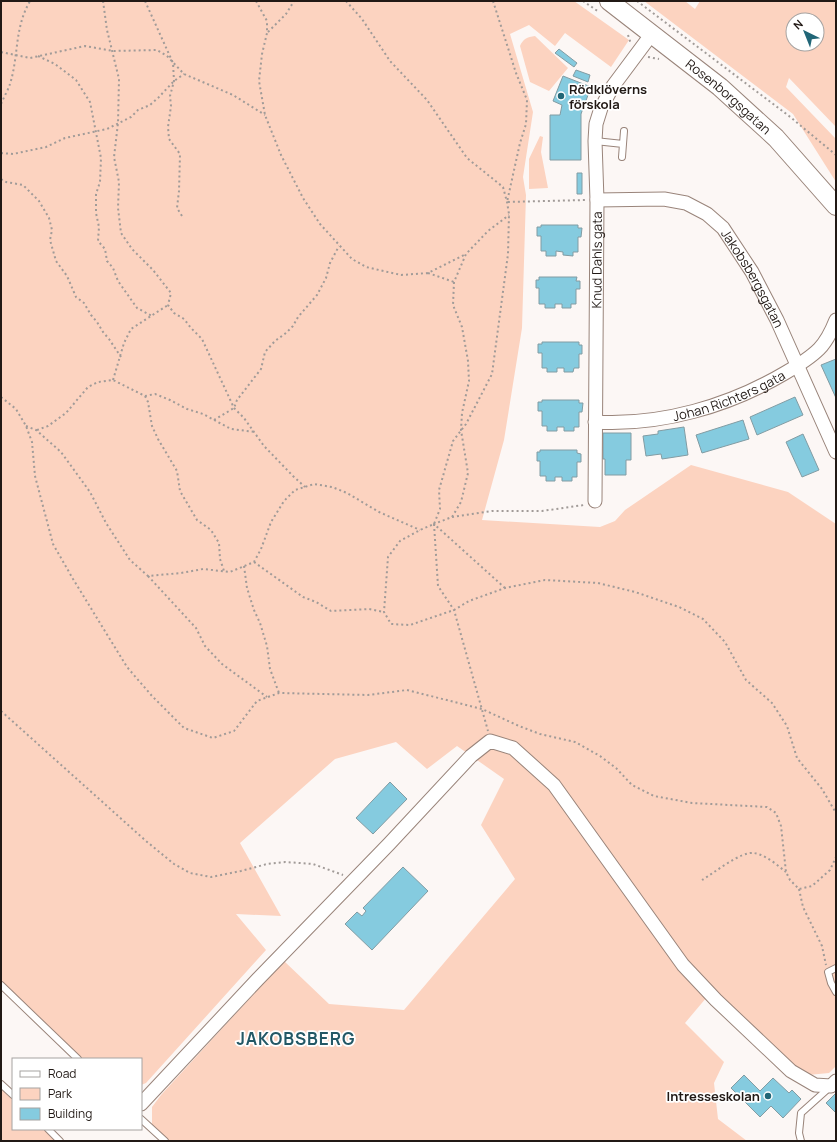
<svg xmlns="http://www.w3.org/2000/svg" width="837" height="1142" viewBox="0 0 837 1142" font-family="Manrope,sans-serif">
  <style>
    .green { fill: #fcd3c0; fill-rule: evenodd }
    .building { fill: #85cbdf; stroke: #829ca3 }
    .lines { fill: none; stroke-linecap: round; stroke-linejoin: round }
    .lane-casing { stroke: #99847a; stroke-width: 8 }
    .street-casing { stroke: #99847a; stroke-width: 15 }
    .secondary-casing { stroke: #99847a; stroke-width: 20 }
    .path { stroke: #a19b98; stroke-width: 2; stroke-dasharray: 2 3; stroke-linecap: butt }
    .lane { stroke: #fff; stroke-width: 6 }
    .street { stroke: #fff; stroke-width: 13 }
    .secondary { stroke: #fff; stroke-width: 18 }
    .poi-dot { fill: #216677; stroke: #fff; stroke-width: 1.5 }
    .labels { text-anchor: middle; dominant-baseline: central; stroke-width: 3.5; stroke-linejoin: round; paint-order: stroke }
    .poi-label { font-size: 13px; font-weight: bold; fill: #211915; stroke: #fff; text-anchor: start }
    .street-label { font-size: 13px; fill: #211915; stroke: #fff }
    .district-label { font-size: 17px; font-weight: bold; letter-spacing: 1px; fill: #235866; stroke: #fff }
  </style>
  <rect width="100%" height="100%" fill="#fcf7f5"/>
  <!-- green -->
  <path class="green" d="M1 1H574L629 40 611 67 565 33 555 46 529 25 510 34 533 112 523 177 526 195 522 328 504 440 482 520 600 527 615 521 625 510 691 465 788 492 836 524V1066L829 1073 808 1075 793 1067 712 991 685 1023 724 1062 714 1083 718 1119 747 1141H165L152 1129V1107L161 1095 284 961 329 1004 404 1010 515 879 481 825 504 779 457 746 427 769 396 742 335 759 240 843 281 916 236 914 266 950 146 1083 141 1085V1059H78L1 985Z
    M644 1H685L695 9 700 1H836V127L789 78 786 87 836 139V182L793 114ZM793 20H817V44H793Z
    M535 36 568 68 549 91 530 82 520 46C523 39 527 37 535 36Z
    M540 136 543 137 541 152 548 188 529 189V159Z
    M1 1084 13 1095V1129H48L60 1141H1Z"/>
  <!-- building -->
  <path class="building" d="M559 49 577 63 574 67 555 53Z
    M576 70 590 75 588 82 573 76Z
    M563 76 591 87 581 114V160H550V115H560L562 105 553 101Z
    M577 173H582V194H577Z
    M541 225H578V228H582L581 237H578V252H573V256L563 255V252L556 251V256H546V251H541V236H537V227H541Z
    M539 277H577L576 281H580V289H576V304H571V308H562V304H555V308H545V304H539V288H536V280H539Z
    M542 342H579V345H582V354H579V368H574L573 372H564V368H557V372H547V368H542V353H538V344H542Z
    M836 359V398L821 365Z
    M795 397 803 415 757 435 750 417Z
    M542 400H579V403H583L582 412H579V427H574V431H564V427H557V431H547V426H542V411H538V402H542Z
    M743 420 749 439 702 453 696 435Z
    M684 427 688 455 662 459 661 454 646 456 643 436 658 434V431Z
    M603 433H631V460H626V475H605V459H603Z
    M803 434 819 470 802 477 786 442Z
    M540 450H577V453L581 454V462H577V477H572V481H562V477H555V481H546V476H540V461H537V452H540Z
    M390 782 407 799 373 834 356 818Z
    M403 867 428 891 372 950 345 924 357 912 362 916 366 911 363 908Z
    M744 1075 760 1091 773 1078 789 1093 792 1090 801 1099 783 1118 771 1106 760 1117 731 1088Z
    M836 1093V1113L826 1103Z"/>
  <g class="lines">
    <!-- lane casing -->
    <g class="lane-casing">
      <path id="lane" d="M595 141 623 144 624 131
        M622 157 623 144
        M836 968 828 972 831 983 836 992
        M1 985 78 1059
        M1 1084 13 1095
        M141 1119 165 1141
        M48 1129 60 1141
        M801 1141 799 1133 801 1113 830 1087"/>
    </g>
    <!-- street casing -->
    <g class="street-casing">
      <g id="street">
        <path id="s1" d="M597 200 664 199 686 203 707 214 723 228 752 272 777 320 836 452"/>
        <path id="s2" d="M595 422C661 426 729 406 785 373 797 366 809 359 819 349 827 341 832 330 836 320"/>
        <path id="s3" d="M595 501 597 200 595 141 596 124 601 108 613 86 651 35"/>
        <path d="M141 1104 258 979 389 844 471 756 490 741 513 748 554 785 683 965 716 1000 791 1071 815 1085 831 1086 836 1081"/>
      </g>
    </g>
    <!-- secondary casing -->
    <g class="secondary-casing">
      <g id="secondary">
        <path id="s4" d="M609 1 720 87 776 138 836 206"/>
      </g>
    </g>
    <!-- path -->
    <path class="path" d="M103 1 107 30 119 79 118 123 114 157 119 182 118 208 121 233 132 249 153 270 171 293 168 305 174 313 184 319 191 328 202 339 234 408 244 418 264 446 293 476 305 487
      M145 1 173 63 174 81 170 96 171 106 168 127 169 139 180 154 179 191 177 208 182 216
      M256 1 267 21V33L262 54 259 81 265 115 281 155 303 198 320 224 352 259 366 267 401 275 428 273 466 254
      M346 1 362 19 390 61 427 100 467 158 503 187 507 202 509 214 508 254 492 374 466 424 453 441 439 490 440 509 434 524 420 530 400 541 388 557 384 612 391 624 410 625 454 610 469 601 505 588 545 580 598 583 635 592 679 607 703 619 725 642 746 680 772 703 787 726 797 758 822 789 836 813
      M493 1 516 73 527 100 526 124 520 143 507 202 585 200
      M583 1 599 12
      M637 1 789 116 836 155
      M268 32 286 14 294 1
      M628 35 631 44
      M1 52 30 58 85 46 113 51 157 50 167 56 184 74 233 95 265 115
      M38 56 55 64 76 80 90 102 101 158 100 182 96 194V213L99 227 98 241 105 249 107 261 113 268 118 281 137 308 152 316
      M648 57 659 59
      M1 104C4 97 8 90 10 84 19 55 14 29 30 1
      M1 153 13 154 46 147 65 138 107 129 131 117 138 110 150 105 158 98 174 81 184 74
      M1 179 6 182 23 185 39 201 49 218 52 230 50 240 56 261 67 276 76 297 84 303 91 315 97 322 103 332 109 339 121 357
      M428 273 454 282
      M113 380 124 343 131 329 168 305
      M145 396 148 402 152 426 158 439 177 471 180 491 197 520 211 530 219 543 220 559 224 571
      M1 397 16 409 26 426 32 442 35 476 53 544 73 579 127 667 152 696 184 728 213 738 234 731 257 701 279 693 368 695 407 690 482 709 519 726 540 734 575 742 600 756 616 768 632 785 654 796 692 803 767 807 776 813 781 826 786 872 790 880 799 889 812 886 830 870 836 857
      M214 420 234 408 237 400 261 369 265 352 275 341 286 333 293 326 298 317 317 295 326 278 330 263 339 246
      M26 426 36 430 61 452 90 492 106 523 130 560 148 576 181 573 203 569 230 572 254 562 261 549 271 522 284 501 295 490 314 484 332 487 347 493 379 512 420 530
      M37 430 48 426 66 413 88 387 98 382 113 380 145 396 155 394 170 400 187 409 203 414 231 429 255 432
      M452 517 492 511H542L584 505
      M434 524 438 586 454 610 488 731
      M254 562 303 597 316 602 331 611 369 609 384 612
      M244 566 247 588 254 610 260 623 267 646 270 669 279 693
      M148 576 196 628 205 646 222 664 267 697
      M505 588 434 524 452 517 461 502 468 473 461 430 462 413 469 381 468 361 462 327 453 305 454 282 466 254 488 231 509 215
      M1 711 146 841 174 864 190 873 211 877 241 871 267 864 285 862 313 864 343 875
      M702 880C714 873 741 851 754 853 766 855 777 865 786 872
      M799 889 803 907 822 946 826 965"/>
    <!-- lane -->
    <use href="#lane" class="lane"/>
    <!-- street -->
    <use href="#street" class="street"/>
    <!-- secondary -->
    <use href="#secondary" class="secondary"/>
  </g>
  <!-- markers -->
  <g class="poi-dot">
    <circle cx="561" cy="96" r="4"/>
    <circle cx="768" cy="1096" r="4"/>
  </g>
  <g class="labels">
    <!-- poi labels -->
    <g class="poi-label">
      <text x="569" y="89">Rödklöverns<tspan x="569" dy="15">förskola</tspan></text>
      <text x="760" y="1096" text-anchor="end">Intresseskolan</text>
    </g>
    <!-- street labels -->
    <g class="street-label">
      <text stroke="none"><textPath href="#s4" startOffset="153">Rosenborgsgatan</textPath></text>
      <text stroke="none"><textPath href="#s3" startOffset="241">Knud Dahls gata</textPath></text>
      <text stroke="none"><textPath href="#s1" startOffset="193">Jakobsbergsgatan</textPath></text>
      <text stroke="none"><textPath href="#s2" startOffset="138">Johan Richters gata</textPath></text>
    </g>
    <!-- district labels -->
    <g class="district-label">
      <text x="296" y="1038">JAKOBSBERG</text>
    </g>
  </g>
  <!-- border -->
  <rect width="837" height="1142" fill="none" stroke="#211915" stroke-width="4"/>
  <!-- legend -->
  <rect x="12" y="1058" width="130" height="72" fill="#ffffff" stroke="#a6a3a1"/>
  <rect x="20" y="1071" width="20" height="6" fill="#ffffff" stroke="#a6a3a1"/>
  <text x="48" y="1078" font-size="12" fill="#211915">Road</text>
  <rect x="20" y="1088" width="20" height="12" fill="#fcd3c0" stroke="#a6a3a1"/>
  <text x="48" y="1098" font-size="12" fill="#211915">Park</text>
  <rect x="20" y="1108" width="20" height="12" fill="#85cbdf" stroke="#a6a3a1"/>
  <text x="48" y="1118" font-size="12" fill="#211915">Building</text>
  <!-- north arrow -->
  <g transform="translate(805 32) rotate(317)"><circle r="19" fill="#ffffff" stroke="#a6a3a1"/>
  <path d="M0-3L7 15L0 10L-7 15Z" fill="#216677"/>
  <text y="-6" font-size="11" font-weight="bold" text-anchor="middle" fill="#211915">N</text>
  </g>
</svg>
